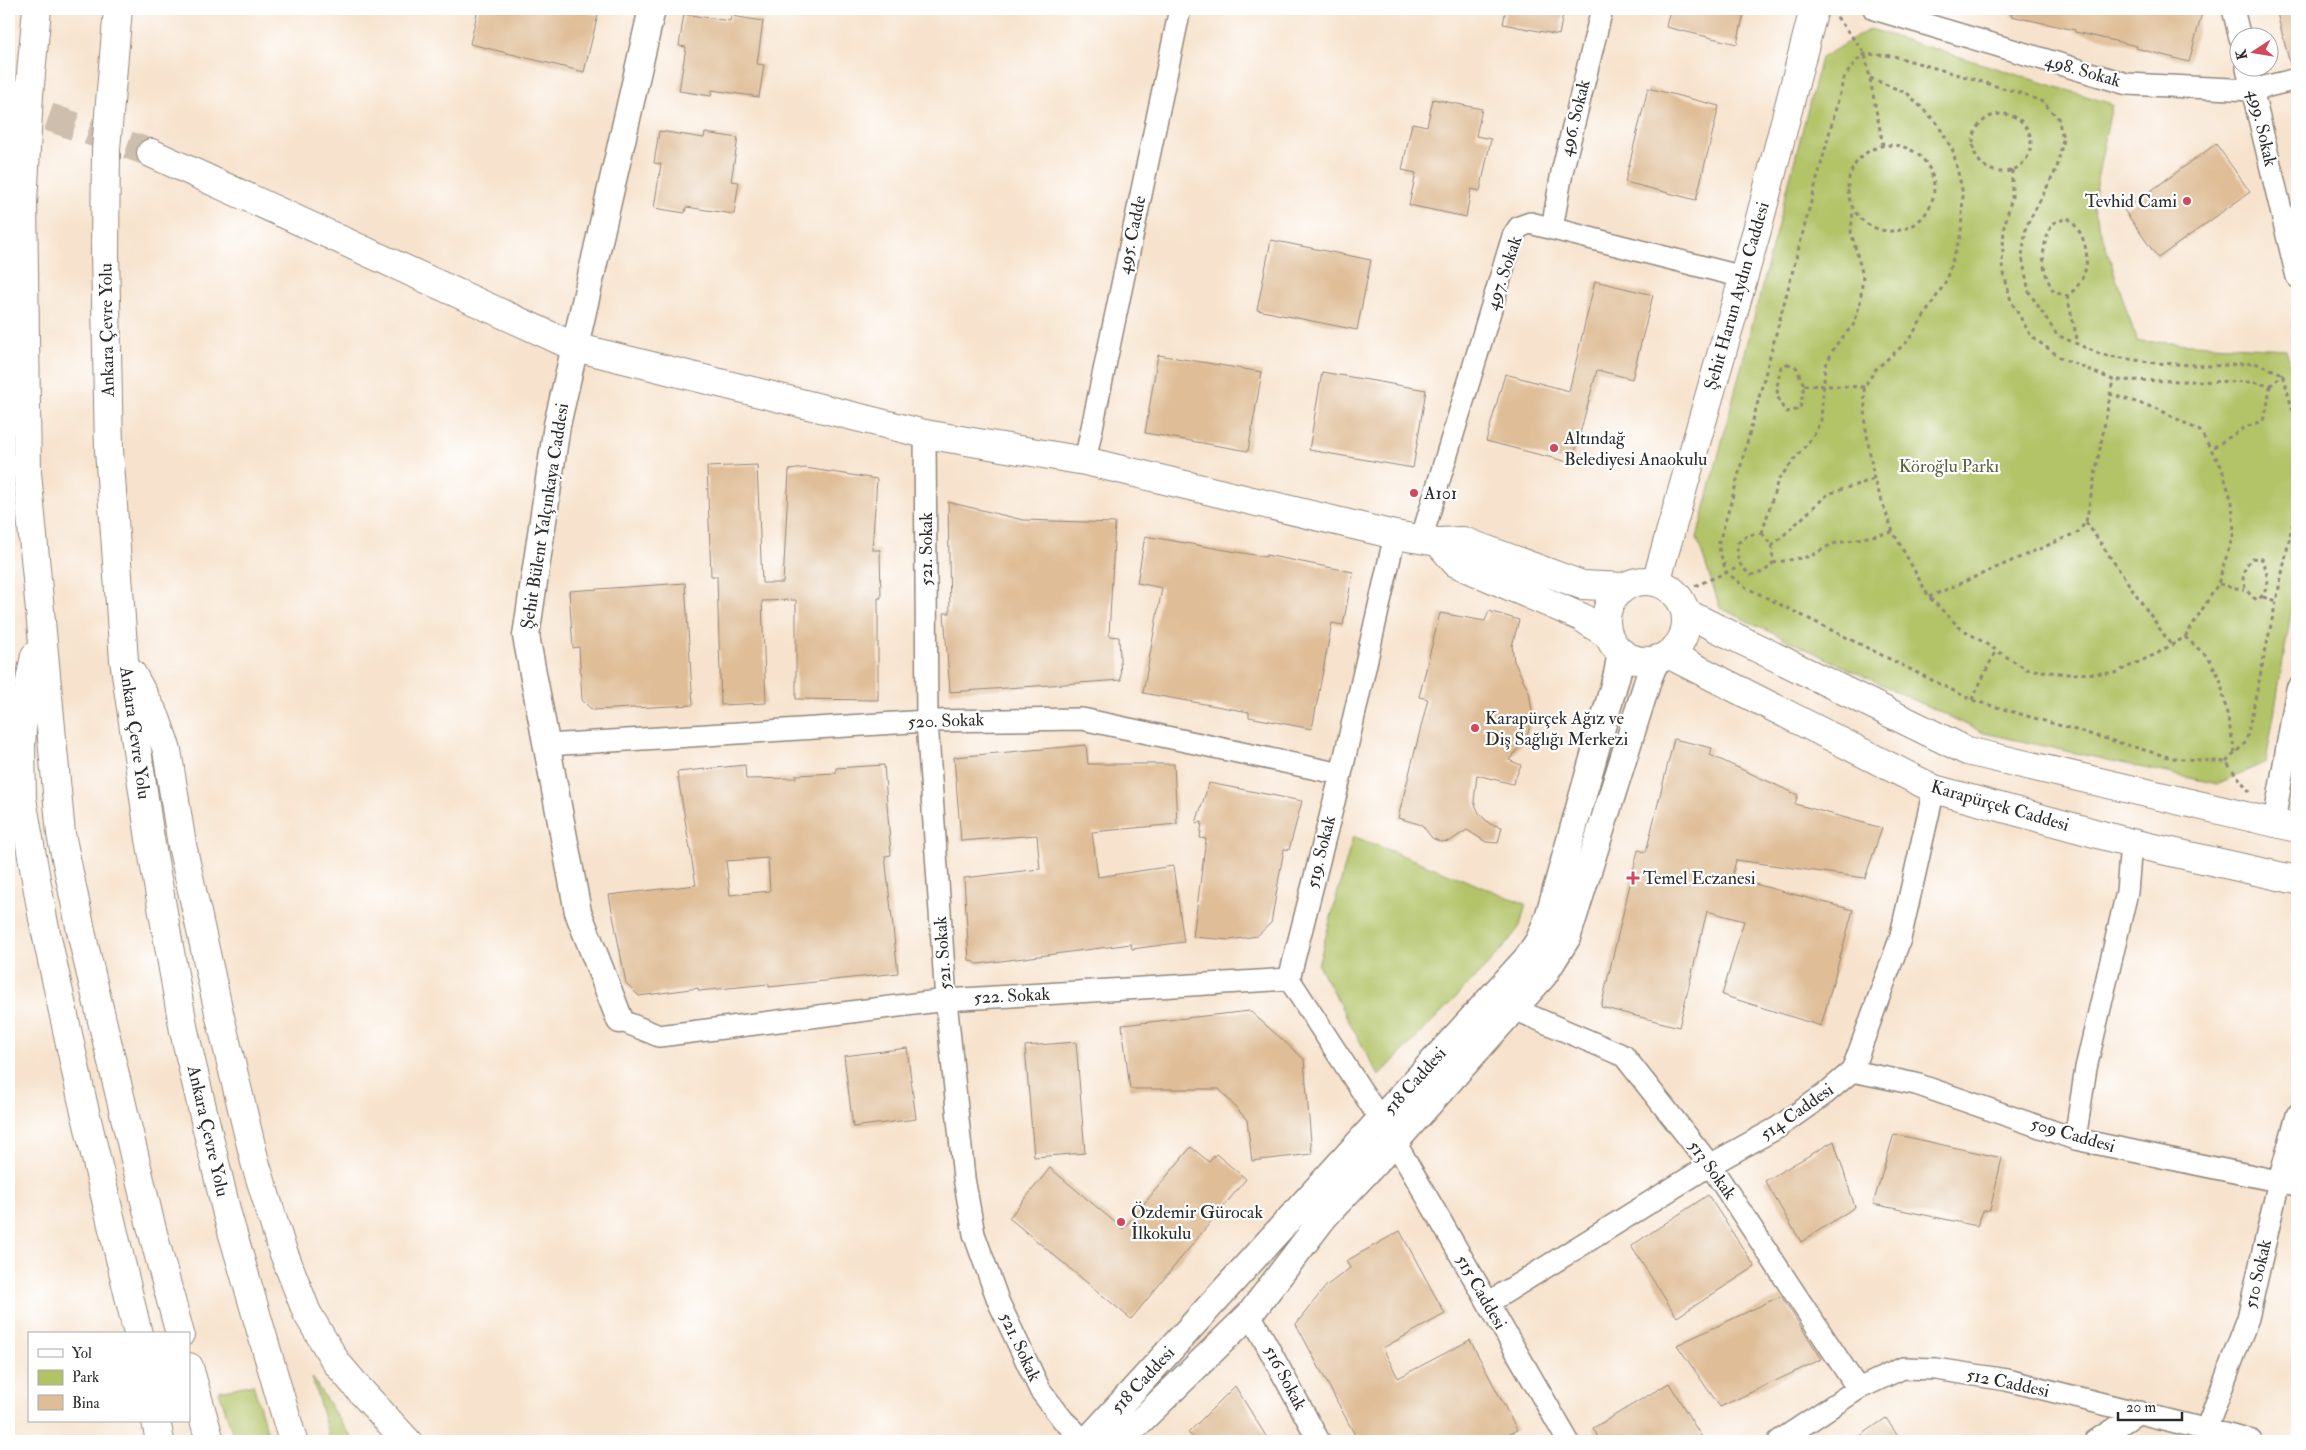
<svg xmlns="http://www.w3.org/2000/svg" width="2306" height="1450" viewBox="0 0 2306 1450" font-family="'IM FELL Double Pica',serif">
  <style>
    .green { fill: #b2c367; stroke: #6e7749 }
    .building { fill: #dfbd96; fill-rule: evenodd }
    .lines { fill: none; stroke-linecap: round; stroke-linejoin: round }
    .secondary-tunnel { stroke: #cebead; stroke-width: 28; stroke-dasharray: 28 14; stroke-linecap: butt }
    .minor-casing { stroke: #91877c; stroke-width: 24 }
    .tertiary-casing { stroke: #91877c; stroke-width: 29 }
    .secondary-casing { stroke: #91877c; stroke-width: 30 }
    .motorway-casing { stroke: #91877c; stroke-width: 30 }
    .path { stroke: #91877c; stroke-width: 3; stroke-dasharray: 4 4; stroke-linecap: butt }
    .minor { stroke: #fff; stroke-width: 21 }
    .tertiary { stroke: #fff; stroke-width: 26 }
    .secondary { stroke: #fff; stroke-width: 28 }
    .motorway { stroke: #fff; stroke-width: 28 }
    .poi-dot { fill: #d1495b; stroke: #fff; stroke-width: 2 }
    .labels { text-anchor: middle; dominant-baseline: central; stroke-width: 4.5; stroke-linejoin: round; paint-order: stroke }
    .street-label { font-size: 18px; fill: #2b2b2b; stroke: #fff }
    .poi-label { font-size: 18px; fill: #2b2b2b; stroke: #fff; text-anchor: start }
    .park-label { font-size: 18px; fill: #5a6040; stroke: #fff }
  </style>
  <rect width="100%" height="100%" fill="#fff"/>
  <filter id="ink" filterUnits="userSpaceOnUse"><feTurbulence type="fractalNoise" baseFrequency=".02" numOctaves="2"/><feDisplacementMap in="SourceGraphic" scale="10" xChannelSelector="R" yChannelSelector="G"/><feConvolveMatrix kernelMatrix="1 2 1 2 8 2 1 2 1" color-interpolation-filters="sRGB"/></filter>
  <filter id="wash" filterUnits="userSpaceOnUse"><feTurbulence type="fractalNoise" baseFrequency=".0096" numOctaves="4" result="noise"/><feDisplacementMap in="SourceGraphic" scale="20" xChannelSelector="R" yChannelSelector="G"/><feGaussianBlur stdDeviation="1.12" result="paint"/><feColorMatrix in="noise" values="0 0 0 0 0 0 0 0 0 0 0 0 0 0 0 0 0 1.4 0 .05"/><feComposite in="paint" operator="in"/></filter>
  <g filter="url(#wash)">
    <rect width="100%" height="100%" fill="#f7e3cd"/>
    <!-- green -->
    <path class="green" d="M1870 29 2112 104 2092 205 2137 341 2286 349 2297 387V577L2266 762 2217 784 1984 733 1720 608 1697 538 1821 58Z
      M1353 836 1526 904 1520 926 1501 951 1379 1076 1318 965Z
      M312 1377 341 1423 355 1441H330Z
      M253 1384 270 1441H235L219 1391Z"/>
    <g id="blocks">
      <!-- building -->
      <path class="building" d="M478 9H573L598 15 584 72 470 44Z
        M1506 9H1564L1559 35 1503 24Z
        M1670 9H1745L1737 44 1666 27Z
        M2012 9H2203L2189 62 2136 48 2137 46 2075 32V30L2011 16Z
        M2276 9H2297V67L2291 68Z
        M684 14 730 21 731 16 763 21 757 64 764 65 759 97 712 90 711 96 679 91 686 47 679 46Z
        M1648 88 1719 106 1696 200 1625 182Z
        M1433 99 1482 109 1476 136 1491 139 1480 191 1471 189 1466 217 1409 205 1416 173 1402 170 1412 123 1427 126Z
        M659 131 704 138 705 133 738 138 731 181 739 182 734 214 686 207 685 213 654 208 661 164 654 163Z
        M2216 144 2250 192 2158 258 2124 210Z
        M1271 240 1371 260 1357 330 1257 310Z
        M1595 281 1653 295 1632 379 1597 370 1572 463 1486 441 1505 374 1569 391Z
        M1158 355 1262 372 1248 451 1145 433Z
        M1322 372 1426 390 1413 468 1309 450Z
        M757 465 762 583H783L789 470 805 468 877 479 872 550H880L881 598H878V700L796 699V600L762 601 766 703 721 705 717 576H711L707 467Z
        M948 502 1023 520 1115 523 1109 636 1119 637 1121 680 950 692 944 613H950Z
        M1145 536 1266 557V555L1353 572 1343 625 1332 623 1312 729 1249 717V712L1143 693 1162 588 1137 583Z
        M685 583 693 705 592 710 582 700 579 647 573 648 569 591Z
        M1489 611 1519 620 1512 646 1514 661 1529 692 1533 717 1526 739 1509 760 1521 765 1513 784 1477 775 1474 802 1479 813 1490 824 1502 827 1498 843 1486 842 1467 830 1450 841 1441 842 1432 838 1422 825 1398 818 1428 699 1419 697 1440 613 1485 621Z
        M1674 739 1712 748 1710 755 1798 795 1795 804 1882 828 1865 878 1736 860 1732 878 1853 910 1821 1026 1722 995 1744 921 1707 911 1679 1027 1601 1007 1638 850 1646 852Z
        M1086 745 1088 764H1174L1177 824 1092 832 1098 877 1173 866 1184 942 1132 949 1131 944 978 964 969 960 964 878 1040 869 1037 835 961 841 954 757Z
        M745 765 746 779 796 778V775L836 773V768L884 765 891 855 885 856 898 973 769 987V984L699 991 698 988 639 996 626 983 609 895 696 885 677 772ZM768 858 770 891 730 895 726 861Z
        M1209 783 1302 801 1289 850 1284 849 1271 923 1257 936 1230 940 1193 937 1206 839 1200 838 1202 822 1196 823Z
        M1250 1011 1304 1059 1312 1154 1252 1161 1247 1120 1219 1089H1130L1122 1025Z
        M1076 1042 1085 1153 1034 1157 1025 1046Z
        M907 1048 916 1119 853 1127 844 1056Z
        M1894 1134 2002 1158 1990 1210 1983 1211 1977 1226 1873 1204Z
        M1834 1141 1855 1207 1801 1242 1765 1181Z
        M1191 1147 1209 1162 1216 1154 1246 1179 1131 1319 1009 1218 1050 1168 1123 1229Z
        M1708 1195 1755 1267 1677 1317 1631 1246Z
        M1400 1231 1445 1314 1383 1348 1398 1378 1470 1340 1517 1430 1496 1441H1358L1296 1324 1326 1286 1350 1268 1346 1261Z
        M1781 1296 1822 1359 1720 1407 1677 1345Z
        M1669 1383 1704 1441H1600L1593 1428Z
        M1235 1386 1269 1441H1197L1188 1433Z
        M1886 1418 1901 1441H1853Z"/>
    </g>
  </g>
  <g filter="url(#ink)">
    <use href="#blocks" fill-opacity="0" stroke="#91877c" stroke-width="1"/>
    <g class="lines">
      <!-- secondary-tunnel -->
      <path class="secondary-tunnel" d="M9 103 151 153"/>
      <!-- minor casing -->
      <g class="minor-casing">
        <path id="minor" d="M1874 9 2127 84 2252 90 2297 79
          M2233 9 2240 38
          M2247 68 2297 277
          M1552 229 1562 172 1602 9
          M925 434 927 721 946 1000 964 1178 974 1234 999 1303 1040 1390 1063 1420 1085 1441
          M1085 461 1180 9
          M1395 535 1341 774 1289 979 1395 1142 1568 1441
          M1421 540 1513 236 1519 227 1530 223 1743 277
          M547 745 927 721 1082 719 1341 774
          M2274 822 2297 689
          M1514 1009 1624 1056 1710 1165 1858 1389
          M620 1020 659 1036 946 1000 1289 979
          M1852 1071 1916 1084 2075 1139 2297 1185
          M2075 1139 2086 1068 2127 892 2131 843
          M1488 1303 1710 1165 1777 1128 1825 1094 1852 1071 1900 939 1934 789
          M1250 1314 1319 1441
          M2206 1430 2248 1318 2279 1181 2297 1115
          M1779 1441 1858 1389 1903 1368 1936 1369 2007 1380 2252 1441
          M2095 1441 2139 1412"/>
      </g>
      <!-- tertiary casing -->
      <g class="tertiary-casing">
        <path id="tertiary" d="M620 1020 578 912 526 636 557 425 652 9
          M1087 1441 1528 957 1539 940 1548 918 1617 674 1621 652
          M1120 1441 1250 1314 1325 1216 1395 1142 1544 975 1567 938 1649 677 1656 660"/>
      </g>
      <!-- secondary casing -->
      <g class="secondary-casing">
        <path id="secondary" d="M151 153 575 347 925 434 1085 461 1395 535 1438 542
          M1606 621a40 40 0 1 1 80 0a40 40 0 1 1-80 0Z
          M1656 582 1757 230 1814 9
          M1686 613 1967 751 2297 828
          M1608 635 1581 617 1456 563 1438 542 1463 541 1582 585 1623 587
          M1668 654 1934 789 2131 843 2297 880"/>
      </g>
      <!-- motorway casing -->
      <g class="motorway-casing">
        <path id="motorway" d="M37 9 29 95 23 203 27 473 61 834 84 945 151 1226 180 1334
          M118 9 106 149 105 252 109 450 124 660 150 839 184 1031 227 1214 293 1441
          M35 656 23 716 21 745 22 799 43 919 82 1099 138 1334
          M132 674 156 718 167 750 182 845 220 1017 255 1162 281 1246 307 1313 336 1362 358 1388 407 1441
          M189 1367 210 1441
          M156 1421 160 1441"/>
      </g>
      <!-- path -->
      <path class="path" d="M1837 17 1865 54 1883 145
        M1870 78 1907 93 1937 123 1953 151 1963 194 1961 234 1945 283 1908 341 1876 369 1864 387 1866 429 1874 479 1893 532 1929 597 1959 627 2026 669 2067 674 2115 673 2158 653 2185 637 2218 584 2234 532 2232 502 2221 466 2200 431 2158 409 2110 394
        M1973 143a29 29 0 1 1 58 0a29 29 0 1 1-58 0Z
        M1848 188a43 43 0 1 1 86 0a43 43 0 1 1-86 0Z
        M2012 170V197L2004 227 2002 266 2011 301 2031 336 2061 358 2113 380 2252 382 2270 386 2267 408 2263 420 2242 429 2211 449
        M2068 218C2092 239 2094 277 2067 296L2054 292C2040 269 2040 247 2053 223Z
        M2067 296 2078 343
        M1787 364 1796 367 1804 385 1800 409 1787 412C1773 398 1777 384 1781 367Z
        M1804 385 1864 387
        M2270 386 2283 374
        M2086 522 2171 645
        M1762 533 1778 480 1814 435 1821 420 1825 367 1835 346 1854 324 1860 303 1863 276 1851 232 1853 210
        M1762 533 1772 546 1773 563 1764 572 1751 575C1738 565 1736 559 1738 543L1748 535Z
        M1772 546 1828 494 1874 479
        M2252 558 2262 559C2268 571 2271 592 2257 600 2240 589 2239 573 2252 558Z
        M1773 563 1811 556 1832 544 1893 532
        M2219 584 2245 590
        M1695 586 1739 567
        M1929 597 2078 532 2086 522 2113 380
        M2263 597 2276 601
        M2185 637 2209 658 2220 679 2235 753
        M1972 700 1996 650
        M2226 762 2246 742 2297 503
        M2250 792 2226 762 2172 758 1972 700 1745 587 1726 572 1718 545 1732 499 1844 78 1855 62 1865 54 1894 56 2023 94 2043 102 2058 118 2063 139 2057 168 2026 227 2022 257 2029 292 2057 335 2102 355 2156 363 2212 366 2255 363 2283 374 2297 428"/>
      <!-- minor -->
      <use href="#minor" class="minor"/>
      <!-- tertiary -->
      <use href="#tertiary" class="tertiary"/>
      <!-- secondary -->
      <use href="#secondary" class="secondary"/>
      <!-- motorway -->
      <use href="#motorway" class="motorway"/>
    </g>
  </g>
  <!-- markers -->
  <g class="poi-dot">
    <circle cx="2187" cy="201" r="5"/>
    <circle cx="1554" cy="448" r="5"/>
    <circle cx="1414" cy="493" r="5"/>
    <circle cx="1475" cy="728" r="5"/>
    <path d="M1630.5 870.5h5v5h5v5h-5v5h-5v-5h-5v-5h5z"/>
    <circle cx="1121" cy="1222" r="5"/>
  </g>
  <g class="labels">
    <!-- street labels -->
    <g class="street-label">
      <text transform="translate(2083 71) rotate(16)">498. Sokak</text>
      <text transform="translate(1575 118) rotate(-76)">496. Sokak</text>
      <text transform="translate(2262 128) rotate(77)">499. Sokak</text>
      <text transform="translate(1132 235) rotate(-78)">495. Cadde</text>
      <text transform="translate(1504 273) rotate(-71)">497. Sokak</text>
      <text transform="translate(1737 296) rotate(-74)">Şehit Harun Aydın Caddesi</text>
      <text transform="translate(107 330) rotate(-91)">Ankara Çevre Yolu</text>
      <text transform="translate(545 516) rotate(-81)">Şehit Bülent Yalçınkaya Caddesi</text>
      <text transform="translate(926 549) rotate(-90)">521. Sokak</text>
      <text transform="translate(946 721) rotate(-2)">520. Sokak</text>
      <text transform="translate(135 733) rotate(82)">Ankara Çevre Yolu</text>
      <text transform="translate(2000 806) rotate(16)">Karapürçek Caddesi</text>
      <text transform="translate(1321 852) rotate(-76)">519. Sokak</text>
      <text transform="translate(943 953) rotate(-94)">521. Sokak</text>
      <text transform="translate(1012 996) rotate(-3)">522. Sokak</text>
      <text transform="translate(1415 1081) rotate(-48)">518 Caddesi</text>
      <text transform="translate(1797 1112) rotate(-35)">514 Caddesi</text>
      <text transform="translate(208 1131) rotate(77)">Ankara Çevre Yolu</text>
      <text transform="translate(2073 1135) rotate(16)">509 Caddesi</text>
      <text transform="translate(1712 1170) rotate(54)">513 Sokak</text>
      <text transform="translate(2258 1274) rotate(-77)">510 Sokak</text>
      <text transform="translate(1481 1292) rotate(60)">515 Caddesi</text>
      <text transform="translate(1020 1347) rotate(65)">521. Sokak</text>
      <text transform="translate(1285 1378) rotate(62)">516 Sokak</text>
      <text transform="translate(1143 1380) rotate(-47)">518 Caddesi</text>
      <text transform="translate(2008 1383) rotate(12)">512 Caddesi</text>
    </g>
    <!-- poi labels -->
    <g class="poi-label">
      <text x="2177" y="201" text-anchor="end">Tevhid Cami</text>
      <text x="1564" y="438">Altındağ<tspan x="1564" dy="21">Belediyesi Anaokulu</tspan></text>
      <text x="1424" y="493">A101</text>
      <text x="1485" y="718">Karapürçek Ağız ve<tspan x="1485" dy="21">Diş Sağlığı Merkezi</tspan></text>
      <text x="1643" y="878">Temel Eczanesi</text>
      <text x="1131" y="1212">Özdemir Gürocak<tspan x="1131" dy="21">İlkokulu</tspan></text>
    </g>
    <!-- park labels -->
    <g class="park-label">
      <text x="1949" y="466">Köroğlu Parkı</text>
    </g>
  </g>
  <!-- margin -->
  <rect width="2306" height="1450" fill="none" stroke="#fff" stroke-width="30"/>
  <!-- legend -->
  <rect x="28" y="1332" width="162" height="90" fill="#ffffff" stroke="#aaaaaa"/>
  <rect x="38" y="1349" width="25" height="8" fill="#ffffff" stroke="#aaaaaa"/>
  <text x="72" y="1358" font-size="15" fill="#2b2b2b">Yol</text>
  <rect x="38" y="1370" width="25" height="15" fill="#b2c367" stroke="#aaaaaa"/>
  <text x="72" y="1382" font-size="15" fill="#2b2b2b">Park</text>
  <rect x="38" y="1395" width="25" height="15" fill="#dfbd96" stroke="#aaaaaa"/>
  <text x="72" y="1408" font-size="15" fill="#2b2b2b">Bina</text>
  <!-- north arrow -->
  <g transform="translate(2254 52) rotate(258)"><circle r="24" fill="#ffffff" stroke="#aaaaaa"/>
  <path d="M0-4L9 19L0 12L-9 19Z" fill="#d1495b"/>
  <text y="-8" font-size="14" font-weight="bold" text-anchor="middle" fill="#2b2b2b">K</text>
  </g>
  <!-- scale -->
  <path d="M2118 1412v8h64v-8" fill="none" stroke="#2b2b2b" stroke-width="2.5"/>
  <text x="2126" y="1412" font-size="15" fill="#2b2b2b" stroke="#ffffff" stroke-width="4" paint-order="stroke">20 m</text>
</svg>
